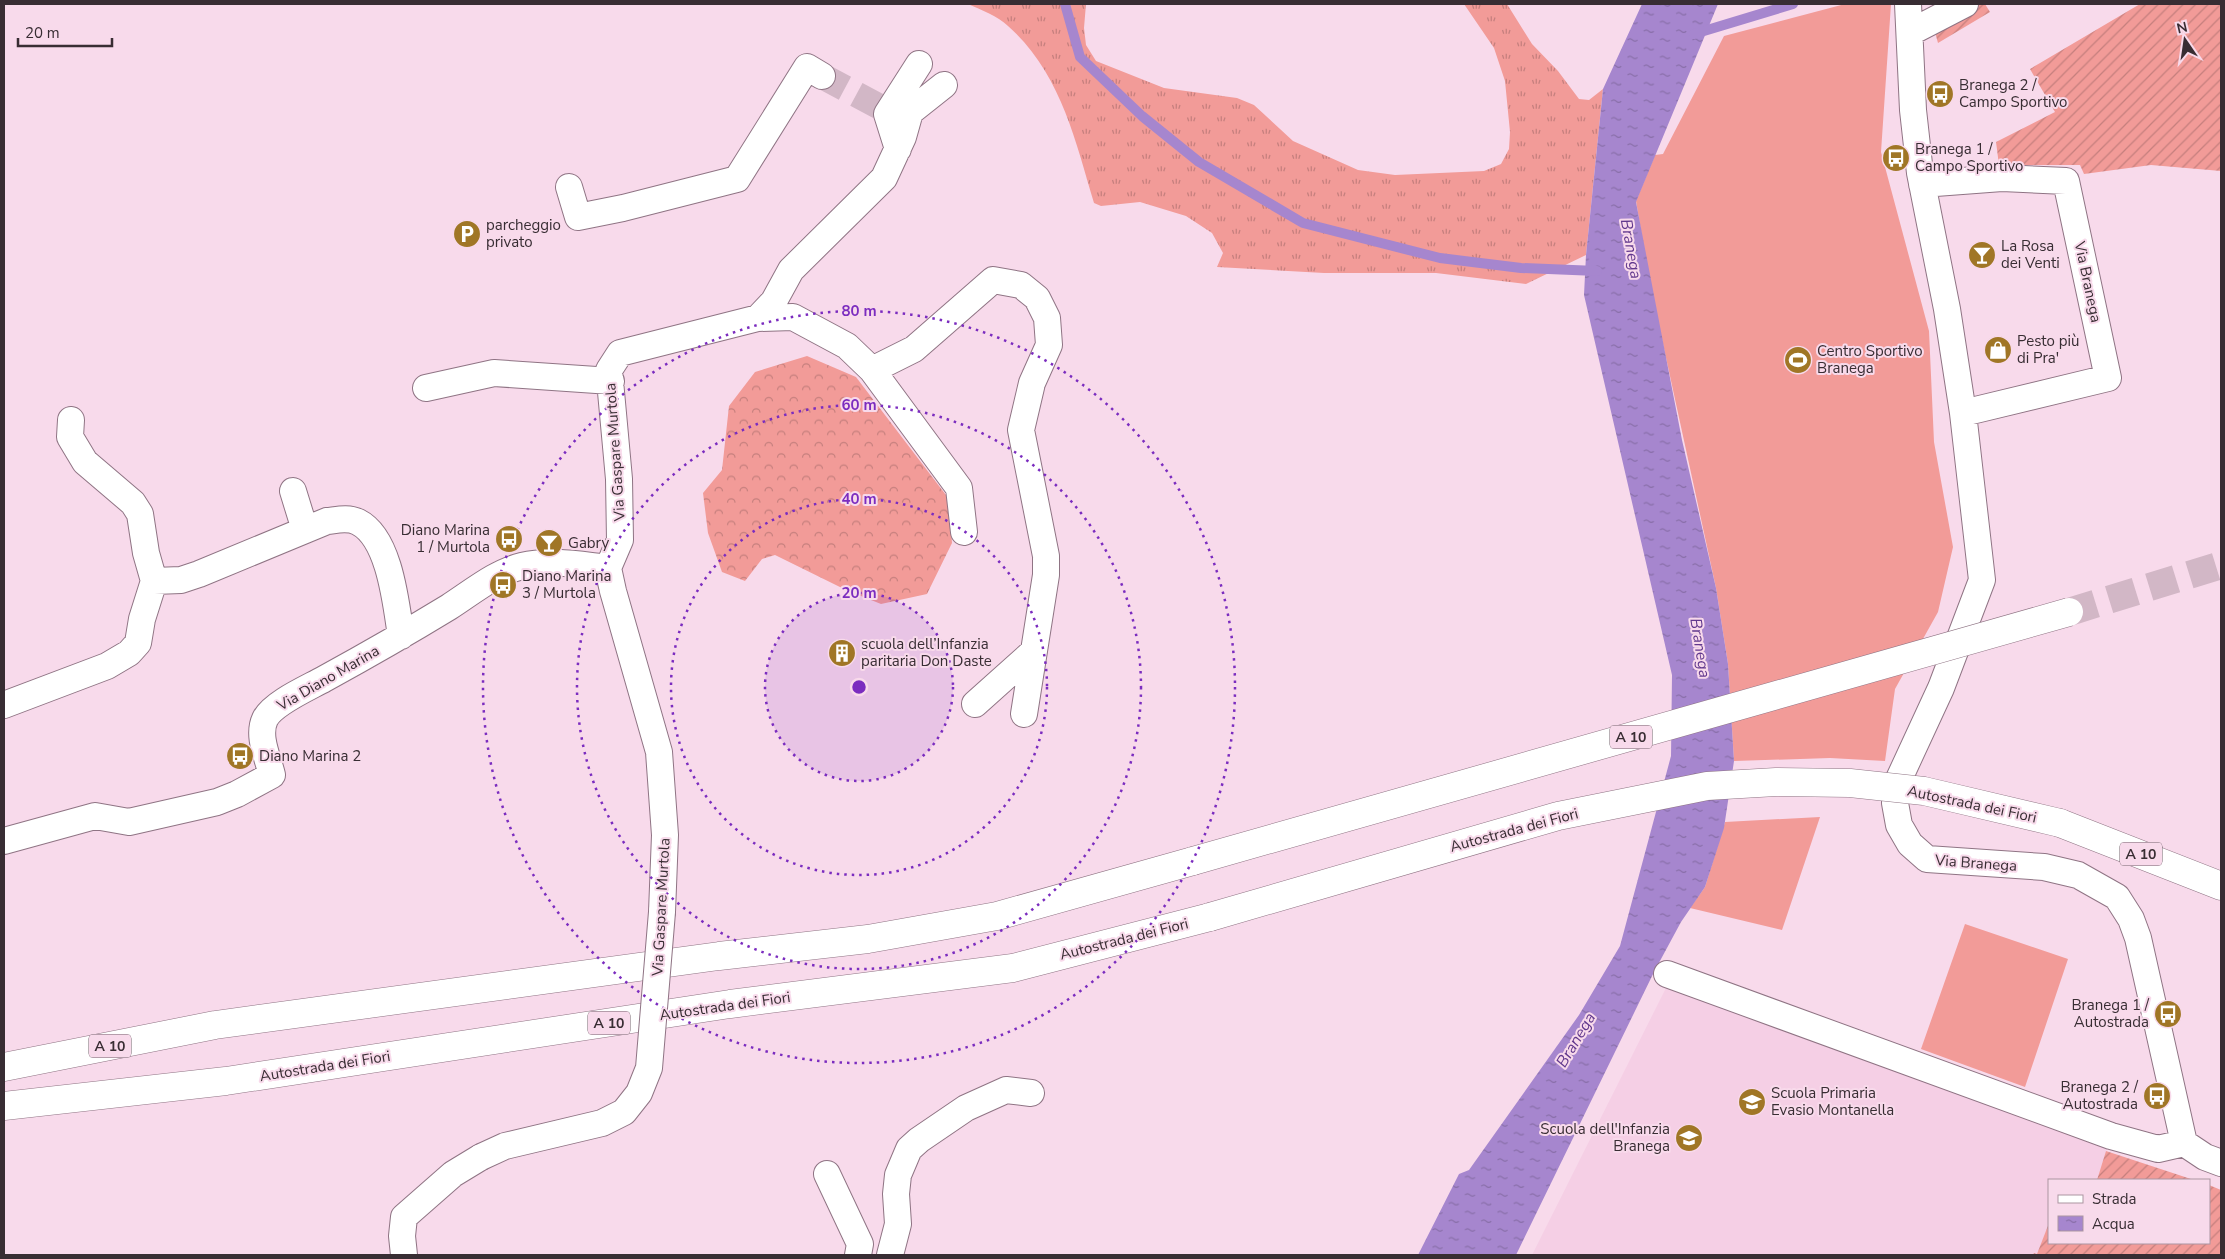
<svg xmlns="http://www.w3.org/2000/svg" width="2225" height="1259" viewBox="0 0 2225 1259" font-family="'Nunito Sans',sans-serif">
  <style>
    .built { fill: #f5cfe5 }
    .grass { fill: url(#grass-tufts) }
    .forest { fill: url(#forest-crowns) }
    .garden { fill: url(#garden-furrows) }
    .pitch { fill: #f29b98 }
    .water { fill: url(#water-ripples) }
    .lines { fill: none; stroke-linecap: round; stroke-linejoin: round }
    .stream { stroke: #a686ce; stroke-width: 10 }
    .minor-tunnel { stroke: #d2b7c6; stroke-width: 26; stroke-dasharray: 26 13; stroke-linecap: butt }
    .motorway-tunnel { stroke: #d2b7c6; stroke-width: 28; stroke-dasharray: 28 14; stroke-linecap: butt }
    .minor-casing { stroke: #8f7484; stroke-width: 28 }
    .motorway-casing { stroke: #8f7484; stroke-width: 29 }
    .minor { stroke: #fff; stroke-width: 26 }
    .motorway { stroke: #fff; stroke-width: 28 }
    .minor-bridge-casing { stroke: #8f7484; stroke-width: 28; stroke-linecap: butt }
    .motorway-bridge-casing { stroke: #8f7484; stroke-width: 29; stroke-linecap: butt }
    .minor-bridge { stroke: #fff; stroke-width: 26 }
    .motorway-bridge { stroke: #fff; stroke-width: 28 }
    .ring { fill: none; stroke: #7b2cbf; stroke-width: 2.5; stroke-dasharray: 2.5 5 }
    .labels { text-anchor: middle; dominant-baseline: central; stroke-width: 4; stroke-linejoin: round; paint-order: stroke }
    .shield { fill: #f8daeb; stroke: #72616a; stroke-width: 1 }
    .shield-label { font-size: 14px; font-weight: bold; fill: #382d33 }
    .poi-label { font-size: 15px; fill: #382d33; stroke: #f8daeb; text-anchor: start }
    .street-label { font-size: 15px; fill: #382d33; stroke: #f8daeb }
    .water-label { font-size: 16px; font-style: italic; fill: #61388d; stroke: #f8daeb }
    .centre { fill: #7b2cbf; stroke: #f8daeb; stroke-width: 2.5 }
    .ring-label { font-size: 15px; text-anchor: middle; font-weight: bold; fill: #7b2cbf; stroke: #f8daeb; stroke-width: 4; stroke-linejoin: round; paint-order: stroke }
  </style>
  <defs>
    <pattern id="grass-tufts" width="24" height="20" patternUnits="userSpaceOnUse" patternTransform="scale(1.25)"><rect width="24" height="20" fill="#f29b98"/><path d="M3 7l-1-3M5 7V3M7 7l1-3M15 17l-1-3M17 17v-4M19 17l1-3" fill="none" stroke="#c57f7d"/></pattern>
    <pattern id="forest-crowns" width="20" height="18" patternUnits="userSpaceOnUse" patternTransform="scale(1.25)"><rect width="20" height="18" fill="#f29b98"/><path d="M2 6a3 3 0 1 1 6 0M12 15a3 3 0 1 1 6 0" fill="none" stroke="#c57f7d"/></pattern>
    <pattern id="garden-furrows" width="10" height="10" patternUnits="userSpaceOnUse" patternTransform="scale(1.25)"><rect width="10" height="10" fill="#f29b98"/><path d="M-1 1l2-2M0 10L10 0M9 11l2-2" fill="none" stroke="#c57f7d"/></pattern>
    <pattern id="water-ripples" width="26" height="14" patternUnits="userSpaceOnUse" patternTransform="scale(1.25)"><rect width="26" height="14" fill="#a686ce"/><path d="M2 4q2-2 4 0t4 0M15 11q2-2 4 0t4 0" fill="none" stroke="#886ea8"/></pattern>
  </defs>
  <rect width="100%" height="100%" fill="#f8daeb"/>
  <!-- built -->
  <path class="built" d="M1668 984 2109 1142 2097 1180H2049V1223L2037 1255 2034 1253 2033 1255H1532Z"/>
  <!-- grass -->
  <path class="grass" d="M968 4H1086L1084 28 1086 45 1096 61 1164 88 1237 98 1254 105 1293 141 1358 170 1395 175 1484 171 1501 164 1509 149 1510 132 1505 81 1494 48 1464 4H1507L1532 44 1558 71 1579 99 1589 100 1603 89 1586 255 1526 284 1436 273H1324L1217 267 1223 253 1212 233 1186 216 1140 202 1101 206 1094 203C1075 139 1060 72 1008 26 998 16 981 10 968 4Z"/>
  <!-- forest -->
  <path class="forest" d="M807 356 856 377 949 499 952 543 927 594 881 604 846 590 775 555 762 559 745 581 722 572 708 533 703 493 722 470 729 406 755 372Z"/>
  <!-- garden -->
  <path class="garden" d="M1958 4H1985L1990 12 1938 43 1931 18Z
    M2140 4H2221V171L2151 165 2084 174 2080 165H1999L1996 142 2055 112 2030 69Z
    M2106 1151 2194 1180H2097Z
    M2209 1185 2221 1190V1255H2033L2034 1253 2037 1254 2049 1223V1243H2209Z"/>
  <!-- pitch -->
  <path class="pitch" d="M1845 4H1891L1881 152 1929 331 1934 442 1953 547 1938 612 1895 689 1885 761 1830 758 1734 761 1728 664 1716 588 1650 284 1636 201 1655 155 1663 154 1724 36Z
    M1820 817 1782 930 1690 908 1705 887 1725 822Z
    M1965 924 2068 959 2025 1087 1921 1049Z"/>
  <!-- water -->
  <path class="water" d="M1642 4H1718L1636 202 1682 440 1716 588 1728 664 1734 761 1724 828 1705 887 1681 922 1654 972 1516 1255H1418L1459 1174 1469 1170 1579 1015 1620 946 1671 756 1672 675 1584 295 1586 255 1603 89Z"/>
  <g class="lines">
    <!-- stream -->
    <path class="stream" d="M1065 4 1080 57 1142 116 1199 162 1303 223 1440 258 1521 268 1597 271
      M1694 34 1793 4"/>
    <!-- minor-tunnel -->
    <path class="minor-tunnel" d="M822 76 880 107"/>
    <!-- motorway-tunnel -->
    <path class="motorway-tunnel" d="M2069 612 2221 565"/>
    <!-- minor casing -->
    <g class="minor-casing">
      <path id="minor" d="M1908 4 1913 110 1920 173 1947 309 1963 413 1982 580 1941 688 1898 781 1895 803 1899 825 1910 844 1927 859 2044 867 2078 875 2117 897 2131 919 2138 938 2184 1143 2205 1157 2221 1163
        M1911 32 1965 4
        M898 149 887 114 919 64
        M1922 184 2002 178 2066 181 2108 378 1963 413
        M569 187 578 217 623 208 737 179 807 67 822 76
        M758 318 774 301 791 270 884 178 903 137 910 112 944 85
        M872 370 959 488 964 532
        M426 388 494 373 611 381
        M71 420 70 437 85 462 133 503 140 514 146 553 154 581 181 580 199 574 327 521C337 520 348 517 358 522 390 538 396 604 401 636
        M293 491 305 530
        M975 704 1033 652
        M4 705 107 666 129 653 138 643 142 619 154 581
        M4 841 95 816 129 822 217 802 237 794 272 775C268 758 257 736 265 719 273 703 308 688 324 679 366 656 408 632 449 607 471 593 496 572 522 566 550 559 580 565 608 568
        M662 912 665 835 659 752 613 591 608 568 620 540 619 479 609 370 620 353 758 318 793 317 847 346 872 370 914 349 993 280 1021 285 1037 298 1047 318 1049 345 1032 383 1021 430 1046 556V575L1024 714
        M1667 974 2111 1136 2158 1149 2184 1143
        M827 1174 860 1244 858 1255
        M404 1255 402 1236 404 1217 453 1174 481 1157
        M890 1255 898 1224 896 1194 898 1175 909 1149 919 1140 966 1108 1006 1090 1031 1093"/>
    </g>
    <!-- motorway casing -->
    <g class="motorway-casing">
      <path id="motorway" d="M2060 823 2221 886
        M4 1067 215 1025 719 956 868 939 997 916 1193 861
        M4 1106 226 1081 730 1004 1013 968 1210 917"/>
    </g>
    <!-- minor -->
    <use href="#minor" class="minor"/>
    <!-- motorway -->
    <use href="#motorway" class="motorway"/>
    <!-- minor-bridge casing -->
    <g class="minor-bridge-casing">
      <path id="minor-bridge" d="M481 1157 505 1146 602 1123 624 1112 639 1093 649 1068 662 912"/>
    </g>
    <!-- motorway-bridge casing -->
    <g class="motorway-bridge-casing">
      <path id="motorway-bridge" d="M1193 861 2069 612
        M1210 917 1558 816 1707 786 1776 782 1850 783 1924 791 2060 823"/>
    </g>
    <!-- minor-bridge -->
    <use href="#minor-bridge" class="minor-bridge"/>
    <!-- motorway-bridge -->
    <use href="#motorway-bridge" class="motorway-bridge"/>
  </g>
  <!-- distance rings -->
  <circle cx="859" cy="687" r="94" fill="#7b2cbf" fill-opacity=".12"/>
  <g class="ring">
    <circle cx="859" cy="687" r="94"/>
    <circle cx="859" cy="687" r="188"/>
    <circle cx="859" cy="687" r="282"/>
    <circle cx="859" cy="687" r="376"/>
  </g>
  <!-- icons -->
  <defs>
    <g id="bus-disc" transform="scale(1.4375)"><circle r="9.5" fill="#a07626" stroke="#f8daeb"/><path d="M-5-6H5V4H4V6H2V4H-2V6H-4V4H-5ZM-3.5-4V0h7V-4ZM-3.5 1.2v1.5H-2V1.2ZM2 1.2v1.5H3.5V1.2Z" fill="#fff"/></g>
    <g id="parking-disc" transform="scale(1.4375)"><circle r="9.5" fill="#a07626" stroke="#f8daeb"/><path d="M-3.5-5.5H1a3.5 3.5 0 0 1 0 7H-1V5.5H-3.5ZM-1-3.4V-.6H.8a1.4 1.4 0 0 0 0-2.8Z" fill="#fff"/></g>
    <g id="bar-disc" transform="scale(1.4375)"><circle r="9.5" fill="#a07626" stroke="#f8daeb"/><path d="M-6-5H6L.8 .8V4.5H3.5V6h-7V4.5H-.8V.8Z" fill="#fff"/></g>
    <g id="shop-disc" transform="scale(1.4375)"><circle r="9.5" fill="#a07626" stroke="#f8daeb"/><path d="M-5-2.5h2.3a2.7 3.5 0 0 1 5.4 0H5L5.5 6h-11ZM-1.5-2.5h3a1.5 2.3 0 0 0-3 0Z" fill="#fff"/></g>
    <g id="stadium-disc" transform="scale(1.4375)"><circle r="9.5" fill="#a07626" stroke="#f8daeb"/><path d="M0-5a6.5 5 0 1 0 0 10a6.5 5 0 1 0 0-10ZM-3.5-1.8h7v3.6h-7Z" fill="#fff"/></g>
    <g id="building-disc" transform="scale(1.4375)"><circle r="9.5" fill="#a07626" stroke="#f8daeb"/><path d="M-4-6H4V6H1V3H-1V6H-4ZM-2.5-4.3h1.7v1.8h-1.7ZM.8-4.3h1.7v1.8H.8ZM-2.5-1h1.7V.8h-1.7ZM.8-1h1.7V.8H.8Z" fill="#fff"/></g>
    <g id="school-disc" transform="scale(1.4375)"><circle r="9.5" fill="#a07626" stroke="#f8daeb"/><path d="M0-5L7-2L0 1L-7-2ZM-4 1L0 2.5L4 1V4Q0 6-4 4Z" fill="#fff"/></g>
  </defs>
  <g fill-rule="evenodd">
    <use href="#bus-disc" x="1940" y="94"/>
    <use href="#bus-disc" x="1896" y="158"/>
    <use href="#parking-disc" x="467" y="234"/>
    <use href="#bar-disc" x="1982" y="255"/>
    <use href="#shop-disc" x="1998" y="350"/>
    <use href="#stadium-disc" x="1798" y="360"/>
    <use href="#bus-disc" x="509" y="539"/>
    <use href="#bar-disc" x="549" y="543"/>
    <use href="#bus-disc" x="503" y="585"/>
    <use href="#building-disc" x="842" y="653"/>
    <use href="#bus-disc" x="240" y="756"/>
    <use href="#bus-disc" x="2168" y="1014"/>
    <use href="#bus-disc" x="2157" y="1096"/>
    <use href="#school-disc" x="1752" y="1102"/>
    <use href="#school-disc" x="1689" y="1138"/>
  </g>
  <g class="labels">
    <!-- shield labels -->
    <g class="shield">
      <rect x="1610" y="725.5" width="42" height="23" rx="4"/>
      <rect x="2120" y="842.5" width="42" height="23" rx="4"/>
      <rect x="588" y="1011.5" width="42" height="23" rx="4"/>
      <rect x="89" y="1034.5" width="42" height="23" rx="4"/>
    </g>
    <g class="shield-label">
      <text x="1631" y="737">A 10</text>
      <text x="2141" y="854">A 10</text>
      <text x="609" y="1023">A 10</text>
      <text x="110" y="1046">A 10</text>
    </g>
    <!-- poi labels -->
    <g class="poi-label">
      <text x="1959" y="85">Branega 2 /<tspan x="1959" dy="17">Campo Sportivo</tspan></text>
      <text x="1915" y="149">Branega 1 /<tspan x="1915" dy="17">Campo Sportivo</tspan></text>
      <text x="486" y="225">parcheggio<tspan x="486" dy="17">privato</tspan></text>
      <text x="2001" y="246">La Rosa<tspan x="2001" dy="17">dei Venti</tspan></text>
      <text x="2017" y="341">Pesto più<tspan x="2017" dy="17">di Pra'</tspan></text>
      <text x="1817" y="351">Centro Sportivo<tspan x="1817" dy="17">Branega</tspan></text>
      <text x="490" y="530" text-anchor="end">Diano Marina<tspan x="490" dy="17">1 / Murtola</tspan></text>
      <text x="568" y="543">Gabry</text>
      <text x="522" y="576">Diano Marina<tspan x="522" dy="17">3 / Murtola</tspan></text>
      <text x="861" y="644">scuola dell’Infanzia<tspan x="861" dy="17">paritaria Don Daste</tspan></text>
      <text x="259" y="756">Diano Marina 2</text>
      <text x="2149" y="1005" text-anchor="end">Branega 1 /<tspan x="2149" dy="17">Autostrada</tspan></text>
      <text x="2138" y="1087" text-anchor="end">Branega 2 /<tspan x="2138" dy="17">Autostrada</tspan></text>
      <text x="1771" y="1093">Scuola Primaria<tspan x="1771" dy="17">Evasio Montanella</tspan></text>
      <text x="1670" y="1129" text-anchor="end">Scuola dell'Infanzia<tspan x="1670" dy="17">Branega</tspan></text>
    </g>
    <!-- street labels -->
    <g class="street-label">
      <text transform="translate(2088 282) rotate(78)">Via Branega</text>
      <text transform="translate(615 452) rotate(-94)">Via Gaspare Murtola</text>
      <text transform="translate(328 678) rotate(-30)">Via Diano Marina</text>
      <text transform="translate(1972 804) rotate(12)">Autostrada dei Fiori</text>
      <text transform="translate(1514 830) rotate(-15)">Autostrada dei Fiori</text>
      <text transform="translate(1976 863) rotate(4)">Via Branega</text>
      <text transform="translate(661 907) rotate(-87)">Via Gaspare Murtola</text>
      <text transform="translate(1124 939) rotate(-14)">Autostrada dei Fiori</text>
      <text transform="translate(725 1006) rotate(-8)">Autostrada dei Fiori</text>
      <text transform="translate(325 1066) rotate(-9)">Autostrada dei Fiori</text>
    </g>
    <!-- water labels -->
    <g class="water-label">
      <text transform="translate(1631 249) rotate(80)">Branega</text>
      <text transform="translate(1700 648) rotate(81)">Branega</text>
      <text transform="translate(1576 1040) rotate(-59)">Branega</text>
    </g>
  </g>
  <circle cx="859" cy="687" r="8" class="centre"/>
  <g class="ring-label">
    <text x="859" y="316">80 m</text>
    <text x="859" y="410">60 m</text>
    <text x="859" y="504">40 m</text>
    <text x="859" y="598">20 m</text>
  </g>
  <!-- border -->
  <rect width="2225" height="1259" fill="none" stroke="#382d33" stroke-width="10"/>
  <!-- legend -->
  <rect x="2048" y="1179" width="162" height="65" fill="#f8daeb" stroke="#ab95a1"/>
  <rect x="2058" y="1195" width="25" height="8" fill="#ffffff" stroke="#ab95a1"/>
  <text x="2092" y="1204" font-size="15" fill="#382d33">Strada</text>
  <rect x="2058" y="1216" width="25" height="15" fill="url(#water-ripples)" stroke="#ab95a1"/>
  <text x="2092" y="1229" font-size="15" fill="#382d33">Acqua</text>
  <!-- north arrow -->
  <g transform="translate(2185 40) rotate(347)" stroke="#f8daeb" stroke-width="4" paint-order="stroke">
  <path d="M0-4L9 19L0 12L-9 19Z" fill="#382d33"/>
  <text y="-8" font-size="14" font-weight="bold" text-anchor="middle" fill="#382d33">N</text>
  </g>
  <!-- scale -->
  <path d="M18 38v8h94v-8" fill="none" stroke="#382d33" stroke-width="2.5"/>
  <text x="25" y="38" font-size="15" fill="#382d33" stroke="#f8daeb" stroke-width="4" paint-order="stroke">20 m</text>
</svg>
